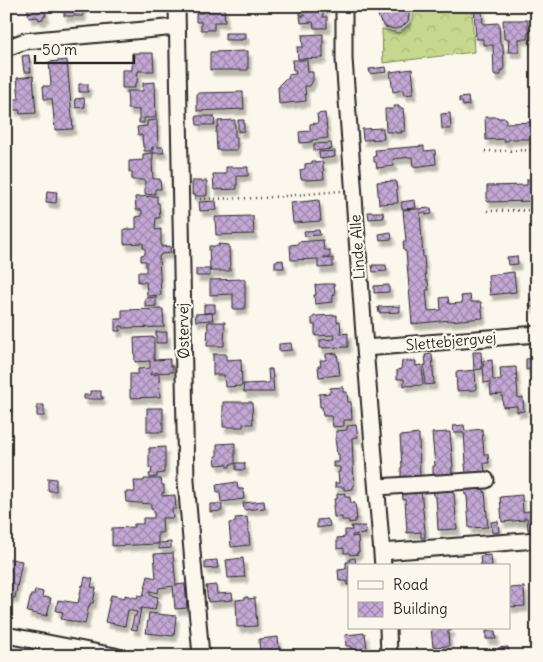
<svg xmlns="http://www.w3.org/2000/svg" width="543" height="662" viewBox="0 0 543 662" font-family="Delius,sans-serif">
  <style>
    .forest { fill: url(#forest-crowns); stroke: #78825c }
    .building { fill: url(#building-cross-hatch); stroke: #2b2b2b; filter: url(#shadow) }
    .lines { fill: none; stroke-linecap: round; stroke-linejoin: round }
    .minor-casing { stroke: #2b2b2b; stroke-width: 19 }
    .path { stroke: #2b2b2b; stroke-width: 2.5; stroke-dasharray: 1 4; stroke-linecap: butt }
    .minor { stroke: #fbf7ec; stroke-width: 15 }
    .labels { text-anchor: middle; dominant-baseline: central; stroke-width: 4.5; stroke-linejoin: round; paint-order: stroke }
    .street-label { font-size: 15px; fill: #2b2b2b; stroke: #fbf7ec }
  </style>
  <defs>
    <pattern id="forest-crowns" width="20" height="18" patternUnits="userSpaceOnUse" patternTransform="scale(1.25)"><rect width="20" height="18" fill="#c5d88d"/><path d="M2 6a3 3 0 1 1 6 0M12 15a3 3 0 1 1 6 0" fill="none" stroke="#a9ba7a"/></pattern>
    <pattern id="building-cross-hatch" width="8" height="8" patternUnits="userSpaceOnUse" patternTransform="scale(1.25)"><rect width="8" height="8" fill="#c3a7d4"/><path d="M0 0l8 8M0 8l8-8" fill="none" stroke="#9f88ac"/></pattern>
    <filter id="shadow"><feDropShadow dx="3" dy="5.5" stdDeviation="1" flood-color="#0004"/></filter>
  </defs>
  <rect width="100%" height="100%" fill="#fbf7ec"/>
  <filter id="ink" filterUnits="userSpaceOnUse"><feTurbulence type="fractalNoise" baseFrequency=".02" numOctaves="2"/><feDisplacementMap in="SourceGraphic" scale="10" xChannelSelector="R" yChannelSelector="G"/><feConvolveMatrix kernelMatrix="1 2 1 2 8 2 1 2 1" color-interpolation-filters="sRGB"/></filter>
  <g filter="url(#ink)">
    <!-- forest -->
    <path class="forest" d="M414 6H472L474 52 383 63 382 29 399 33 413 21Z"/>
    <!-- building -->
    <path class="building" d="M27 6H44L46 16 43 17V19L39 20 38 17 29 18Z
      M64 6H83V16H64Z
      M202 6H224L225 22H214V30H201V22H196V13H202Z
      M300 6H322L323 8H325V12H323V17H327V28H314L313 22 301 23 300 16H305V15H300Z
      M380 6H407L409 15 408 21 402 27 395 29 385 27 380 21 378 15Z
      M474 9H482L483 24 499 23 500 44H503L504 70H501V75H494L493 45H483V39H476Z
      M503 20H528V29H530V33H528V39H519V52H508L509 39H504Z
      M225 33H246V39H242V40H225Z
      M323 34V58L298 59 297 47H303L302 35Z
      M248 51V70H210V52Z
      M132 53H153L154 71H138L137 83H135V88H122V70H132Z
      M29 55 31 72H24L22 56Z
      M67 60 73 129 55 130 52 99H44L43 86H51L49 62Z
      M292 60H307L308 72H313V80L310 86H305L306 101 279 104 278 87H280V84L285 79 289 78 288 75 295 74 296 70H293Z
      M386 67 387 72 370 74 369 69Z
      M412 69 414 89H413V94L404 95 403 90 393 92 390 72Z
      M33 76 36 113 20 114 19 110H13L12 99H19L17 78Z
      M155 82 156 118H144V123H139V110L128 109 127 91H143V83Z
      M79 84H88V92H79Z
      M243 92 244 109 197 111V93Z
      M468 97 469 105 463 106 462 102H459V98Z
      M84 98 85 107 76 108 75 99Z
      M394 106H399V108H403L405 131H401L402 133H396V132H386L385 109H394Z
      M325 113 328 138 312 140V142L300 143 299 132 310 131V124L318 123 317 114Z
      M450 113 451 129H442L441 114Z
      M196 116H214L215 125H197Z
      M485 117H498V118H506V123L537 122V139H508V141H504V139L486 140Z
      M157 120 158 147H163L164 153H153V147H152V151H144V147H143L142 135H138L137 127 147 126V121Z
      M235 120V137H237V150H217L216 131H217L216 127H218V121Z
      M238 120H244V131L238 132Z
      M383 128 384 139 363 140 362 129Z
      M331 143 332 149 314 151V144Z
      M424 146V151L435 150 436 164 413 167 412 157 393 159 394 166 377 168 376 162H374V156H376L375 150Z
      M335 151V157L320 159 319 152Z
      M153 153V160H152L153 179H160L161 189H155V194L145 195V180H132V172H129V161L143 160V154Z
      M312 161H315V163L323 162 324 179 306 180V179H301L300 170 305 169V164L312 163Z
      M226 167H248V176H237V189L214 190 213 174H226Z
      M527 179H537V201L487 202V186L527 185Z
      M192 181H207V195L206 196H195V195H192Z
      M396 181 398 203 379 204 377 182Z
      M47 191 57 192 56 203 46 202Z
      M157 196V203H159L160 218H156L155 230 161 229V247L170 246 171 253 161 254V255L159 256 161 295 147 296 146 282H138V272H146V261H141V255L145 254V248H143V243L124 244V229H136V217L142 216V210H136L135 197Z
      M319 200 321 221 293 223 291 203Z
      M415 200 416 208 402 209 401 202Z
      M216 201 217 210 200 211 199 202Z
      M431 208 432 214 426 215V213H420L423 257H424L426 281H428L429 290H426L428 311 441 310 440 298 448 297 449 304 462 303 461 296 470 295 471 302H481L483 318 450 321V320L412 324 406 251H404L403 242H406L403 210Z
      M368 212H383L384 218 369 219Z
      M253 216 254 234 216 235 215 217Z
      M319 230 320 235 305 236 304 231Z
      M391 232 392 239 380 240 379 234Z
      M323 240 324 250H330V257H324V259L333 258V267L318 268V259L291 260 290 245 298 244V242Z
      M218 244 229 245 230 271H210L209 246H220Z
      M517 256 518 264 508 265 507 257Z
      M283 260 284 268H275V261Z
      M372 265H386L387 271 373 272Z
      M196 269H210V276H196Z
      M514 272 516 292 490 295 488 275Z
      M245 279V309H233V294L210 295V280Z
      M535 280H537V308L534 309V307H530V299L536 298Z
      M323 284H334L335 295H333V302L315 304 314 295H316L315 285Z
      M389 285V292L374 293V286Z
      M156 297V306L145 307V298Z
      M204 304H215V313H204Z
      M400 306V312L379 313 378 307Z
      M163 309 164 327 123 328V326H120V331H115V319H122V310Z
      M212 313 213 320 196 321 195 314Z
      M337 315V322L340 321 341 334 348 333V347L320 348V340L335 339 334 335 315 336V325H312V318L314 317V316Z
      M208 322H225L224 346H207Z
      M156 332H167V343H156Z
      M154 337V360L170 359V366H173V372L150 373V375L159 374 160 397 130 398V374H138V369L150 368V361L135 362 134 338Z
      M291 343 292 350 279 351V344Z
      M473 352H481L482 369 474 370Z
      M337 353 340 375 319 377 318 366H321L320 360H326V354Z
      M213 354H226V360L241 359 242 386 225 387 224 375H213Z
      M432 354 434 384 425 385 424 365H426L425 355Z
      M537 358V385L536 369 526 370V359Z
      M492 360 493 380H501L500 368 516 367 518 398 523 397 524 411 517 412V406L503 407 502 394 491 395 490 382 484 383 483 361Z
      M402 361H416V366L422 365 423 385 404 386V379H397V370L401 369Z
      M268 369H272L274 392H244L243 384 269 383Z
      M475 370 476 390 457 391 456 372Z
      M343 387V392H347L348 402H351L352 420H344V426L333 427 331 416H323L322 407H320L319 394 330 393V388Z
      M90 391H101V397H103V399H84V395H90Z
      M223 402H252L253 424H243V427H223Z
      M37 405H44V416H37Z
      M147 408H163V432H147Z
      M356 425 358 437 352 438 354 486H353V489L344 490V487H335V483H339L338 472H340V467H333V462H339V454H337L335 438H336V431L347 430V426Z
      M464 425 465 431 482 429 484 454H488L489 463H485L484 464 485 472 466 474 465 464H466L464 433H454L453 426Z
      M450 432 453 467H452V474L433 476V466H435L432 433Z
      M419 434 420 477 401 478V467H402L400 436Z
      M235 443V464H230V467H227V464L216 465 215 456H217V444Z
      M165 447V468H164V473L157 474V477L150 478 149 474H151L152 468H149V448Z
      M236 463H245V470H236Z
      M48 478 56 479V491H48Z
      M144 479H161L162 485H164V493H162V496L175 495 176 509H172L173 518H162L163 533H158V544L112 546V528L134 527V524H143V518H154V510L151 509V504L126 502 125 492H135L134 481H144Z
      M237 482 238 489H243L244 499 221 502 220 492H217L216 485Z
      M483 484 484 492H485L488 527 469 528 467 495H465L464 486Z
      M452 487 453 494H454L457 529 438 530 436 497H434L433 488Z
      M421 489 425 531V538H421V532L407 533 405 499 403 500 402 491Z
      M345 493V497H350L351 503H355L357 519H355V522L349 523 348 520H342V517H334L333 505H335L334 499H337V494Z
      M522 495 523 512 534 510V496H536L537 530H528L527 518H524V520L502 522 500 497Z
      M264 501 265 508 244 510 243 503Z
      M210 504H222V511L210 512Z
      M247 517 250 545 231 547 229 523 236 522 235 518Z
      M327 519 329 521 330 526 317 528V520Z
      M498 521 499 532 492 533 491 522Z
      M351 526H365L366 534 352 535V537L358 536 359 552H357L358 554 350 555V553H344V548L337 549V538L345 537V530H352Z
      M171 542V548L159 549V543Z
      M173 553 176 585 185 584 187 608 175 609 173 586 159 588 158 593 150 591V595L158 597 155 610 141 608 137 630 131 629 134 616H136L137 612 128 610 125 626 105 622 111 595 125 598V595L137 598 138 595 143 596 148 576 156 578 154 554Z
      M491 555 492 566H479H481L480 556Z
      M6 558 22 561 15 598 6 597Z
      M243 558 245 577 228 578 226 560Z
      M355 558 356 566H349V585H347V581H339L338 570 346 569V562H349V559Z
      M217 560 218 568 205 569V561Z
      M85 577 93 579 91 587 96 588 93 603H90V606L89 605 85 624 61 619 63 612 56 611 58 600 78 603 82 585 83 586Z
      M216 585 217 594 232 593 233 600 208 602 206 586Z
      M524 587 525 606 509 607V588Z
      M35 590 43 592 42 597 51 598 47 616 27 612 31 595H34Z
      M245 597H248V599L255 598 257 626 237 627 236 600 245 599Z
      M149 613 176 616 174 636 146 633Z
      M431 628H451V631H448L449 646 433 647Z
      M486 631H495L496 639H486Z
      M365 633 367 649 351 650V646H346L345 635Z
      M278 637 280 656H260L259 639Z
      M508 647 509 653 498 654V648Z"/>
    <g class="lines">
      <!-- minor casing -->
      <g class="minor-casing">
        <path id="minor" d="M177 6 186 481 201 656
          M344 6V59L365 348 383 566
          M6 48 25 41 177 27
          M365 348 537 334
          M377 487 486 480
          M382 552 537 540
          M388 628 389 656
          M6 635 115 656"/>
      </g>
      <!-- path -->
      <path class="path" d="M485 151 537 150
        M195 199 262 198 341 191
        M487 211 537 210"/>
      <!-- minor -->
      <use href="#minor" class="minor"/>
    </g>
  </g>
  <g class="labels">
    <!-- street labels -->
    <g class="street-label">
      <text transform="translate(357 247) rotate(-94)">Linde Alle</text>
      <text transform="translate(183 331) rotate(-91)">Østervej</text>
      <text transform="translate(451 341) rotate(-5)">Slettebjergvej</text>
    </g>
  </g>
  <!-- margin -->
  <rect width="543" height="662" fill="none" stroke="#fbf7ec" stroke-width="25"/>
  <rect x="12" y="12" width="518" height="637" fill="none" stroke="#2b2b2b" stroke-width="2" filter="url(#ink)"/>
  <!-- legend -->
  <rect x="348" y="564" width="162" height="65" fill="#fbf7ec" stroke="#a8a59f"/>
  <rect x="358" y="581" width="25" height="8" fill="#fbf7ec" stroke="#a8a59f"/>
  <text x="393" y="590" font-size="15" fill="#2b2b2b">Road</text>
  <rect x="358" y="602" width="25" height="15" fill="url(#building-cross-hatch)" stroke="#a8a59f"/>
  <text x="393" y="614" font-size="15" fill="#2b2b2b">Building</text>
  <!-- scale -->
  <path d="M35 55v8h99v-8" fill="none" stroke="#2b2b2b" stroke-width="2.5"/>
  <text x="42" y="55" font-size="15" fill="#2b2b2b" stroke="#fbf7ec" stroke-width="4" paint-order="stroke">50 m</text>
</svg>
